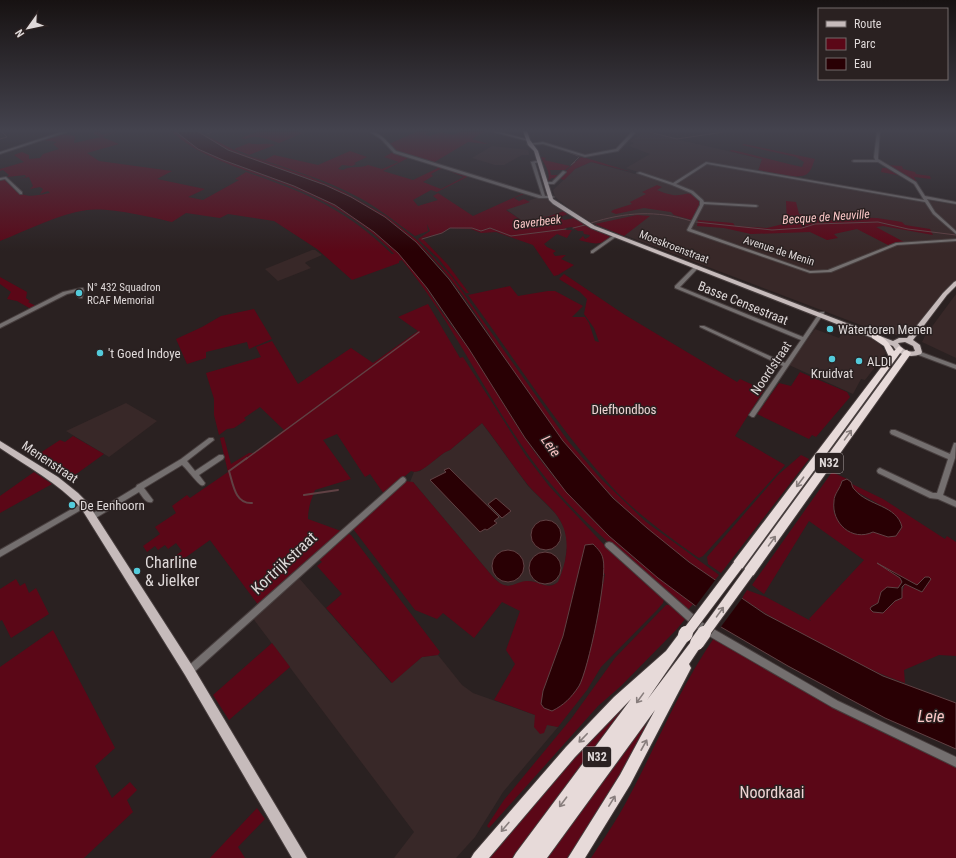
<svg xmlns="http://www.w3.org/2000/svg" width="956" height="858" viewBox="0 0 956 858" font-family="'Roboto Condensed',sans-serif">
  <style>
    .built { fill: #382828 }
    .green { fill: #5b0717; fill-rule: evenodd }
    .water { fill: #290004; stroke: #604144 }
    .pier { fill: #2a2121 }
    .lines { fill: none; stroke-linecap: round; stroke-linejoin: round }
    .stream-far2 { stroke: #604144; stroke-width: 1 }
    .stream-far1 { stroke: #604144; stroke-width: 1.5 }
    .stream { stroke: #604144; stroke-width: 2 }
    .minor-casing { stroke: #473e3e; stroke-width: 2 }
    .major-casing { stroke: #473e3e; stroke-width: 2 }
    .highway-casing { stroke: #473e3e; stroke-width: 2 }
    .minor { fill: #746f6f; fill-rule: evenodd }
    .major { fill: #c6bbbb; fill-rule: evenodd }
    .highway { fill: #e7dad9; fill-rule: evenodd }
    .highway-bridge-far1-casing { stroke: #473e3e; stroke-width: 12; stroke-linecap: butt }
    .highway-bridge-casing { stroke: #473e3e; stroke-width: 16; stroke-linecap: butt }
    .highway-bridge-far1 { stroke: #e7dad9; stroke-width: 10 }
    .highway-bridge { stroke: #e7dad9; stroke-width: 14 }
    .oneway { stroke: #887e7d }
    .poi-dot { fill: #53cbdb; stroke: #2a2121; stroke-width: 1.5 }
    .labels { text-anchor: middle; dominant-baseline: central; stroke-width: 3; stroke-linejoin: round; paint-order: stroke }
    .far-street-label { font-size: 11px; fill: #dfd9d9; stroke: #2a2121 }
    .far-poi-label { font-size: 11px; fill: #dfd9d9; stroke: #2a2121; text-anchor: start }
    .far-water-label { font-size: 12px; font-style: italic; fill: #fcc7c7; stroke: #2a2121 }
    .shield { fill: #2a2121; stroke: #a9a2a2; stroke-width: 1 }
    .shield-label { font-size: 12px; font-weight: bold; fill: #dfd9d9 }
    .street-label { font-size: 13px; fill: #dfd9d9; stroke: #2a2121 }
    .poi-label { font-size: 13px; fill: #dfd9d9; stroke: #2a2121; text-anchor: start }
    .park-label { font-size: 13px; fill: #efd4d4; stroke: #2a2121 }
    .water-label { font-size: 14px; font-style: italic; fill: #fcc7c7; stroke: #2a2121 }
    .near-poi-label { font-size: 16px; fill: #dfd9d9; stroke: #2a2121; text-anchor: start }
    .near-street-label { font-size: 16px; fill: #dfd9d9; stroke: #2a2121 }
    .near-park-label { font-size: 16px; fill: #efd4d4; stroke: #2a2121 }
    .near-water-label { font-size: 17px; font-style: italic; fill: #fcc7c7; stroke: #2a2121 }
  </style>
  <rect width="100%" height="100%" fill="#2a2121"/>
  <!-- built -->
  <path class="built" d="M641 131 762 159 758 172 956 205V285L945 292 913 335H887L595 224 574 212 555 197 553 190 575 169 591 162 635 174 638 172 626 168 650 154 629 146 634 143 630 141 640 135Z
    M492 146 528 150 529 153V155H522L504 165H495L472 158Z
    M539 197H547L564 211 547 217 550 220 549 221 531 227 506 209Z
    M312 250H315L322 255 306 262 305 263 311 268 278 281 265 269Z
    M956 294V358L922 342 925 336Z
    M846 328 877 340 886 353 865 380 861 379 853 394 789 365 815 329 839 338Z
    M126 403 157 421 109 457 66 431Z
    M482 423 528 486 556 514 565 529 568 539 564 570 559 582 555 584 546 586 530 581 509 586 502 585 493 577 413 482H410L414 472 420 471 445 452 450 450Z
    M298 577 391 683 422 657 438 655 462 685 473 693 535 715 547 724 558 727 503 792 475 837 456 858H394L414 832 252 617Z"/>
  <!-- green -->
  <path class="green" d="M94 131H101L99 132 102 135 118 131 102 137 119 144 87 153 99 161 172 171 157 179 205 189 188 197 203 200 239 180 235 179 246 172C305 192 347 210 392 254H394C366 222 324 199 284 184 246 169 203 160 171 131H175C210 161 254 170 296 186 333 202 369 224 398 253 416 270 429 293 443 314 451 326 460 337 469 349 489 377 505 408 524 437 569 504 628 557 693 604L687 611C636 566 580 523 538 468 488 402 455 324 402 260L399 261V263L352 280 317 249 274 221 228 214 220 218 186 213 172 222C152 217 108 207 87 210 58 214 28 230 0 241V180L5 179C25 198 23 198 50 193L48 191 40 194 43 189 40 187 30 189 33 186 29 177 19 179 26 177 25 175 7 177 9 175 3 170 0 171V169L24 162 14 155 22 152 29 155V159L40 158 43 154 59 149 53 144 57 142 43 140 61 134 75 136 74 143 101 137 94 134Z
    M197 131 240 153 310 177 344 192 386 216 417 240 452 277 568 441 601 479 646 522 719 575 715 580C680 556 644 529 614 498 581 466 553 429 527 391 493 343 460 281 416 242 384 214 347 192 307 178 270 164 227 157 197 131Z
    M259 131H298L303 133 279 143C269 140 257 134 246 139L241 138Z
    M418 131H432L425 134 430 136 441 132 453 135 461 131H485L472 139 488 144 468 142 433 163 395 151 389 144Z
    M249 143C257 146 266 142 275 145L249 155 234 149Z
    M744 144 815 159C813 163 812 170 808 173 801 181 769 173 758 171L762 159 729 151 732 150C756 155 778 162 802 167L804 162 796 157 742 145Z
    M350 151 367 157 354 163 356 164 352 166 342 165 338 169 343 170C351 165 359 169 368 165L382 169 399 162 384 157 393 152 469 176 437 192 431 190 413 200 418 206 438 200 433 196 438 193 473 216 524 193 536 197 524 194 514 198 519 201 524 199 530 202 506 210 531 227 549 220 543 216 547 217 564 211 568 214 560 217 564 220 575 218 584 224 581 226 586 225 611 237C600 247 591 243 579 240L583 236 585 239 589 237 590 235 584 234 583 231H578L572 227 565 228 564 230H572L567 238 557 234 544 244 547 247 556 251 553 253 555 256 566 255 561 259 574 265 558 275 554 276 533 245 496 232 481 233 471 229 449 228 442 233 422 238 448 265 469 293H466L438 258 418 239 430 231 427 224 428 231 415 236C397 223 380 209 360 198 326 179 288 169 252 156L265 160 274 155 318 165ZM408 158 436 166 438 168 413 180 383 171ZM442 168 464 177 441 189 423 182 433 176 431 174Z
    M541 157 546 158 544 160 570 166 565 170H550L551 175H561L556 179 552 178 548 181C551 171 544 165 541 157Z
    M581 157C585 157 627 171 636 173L591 162 575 169 564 180 558 178Z
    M885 165 902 166 903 169 915 172 916 174 930 176 931 179 914 177 917 182 902 176 881 172 882 168H890Z
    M657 185 662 187 657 190C662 192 667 194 673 195 684 197 694 186 700 204L692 220 674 215 671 212 644 208 616 214 611 212 613 210 632 204 630 202 646 194 642 192Z
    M786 201 796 202 799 214 824 218 826 220H843V217L877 218 902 222 905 225 930 229 933 235 883 226 876 227 904 242 888 245 857 229 834 234 838 238 827 240 810 232 751 234 724 228 697 226 698 220 733 223 735 226 767 228 787 223Z
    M637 215 650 216 624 236 595 224Z
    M564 274 625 315 737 382 740 379 764 390 735 436 785 465 703 556 699 558C669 537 637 514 612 487 558 428 515 359 468 295L510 286 518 296 548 291H555L583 306 572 317H585L589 323 595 341 599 342 594 328 584 314 587 299 580 292 559 279Z
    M0 277 27 292 26 298 30 301 28 302 36 306 31 309 17 301 7 299 11 292 0 284Z
    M428 304 460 358 463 357 526 456 549 486 608 549 664 599 663 603 657 610 601 667 587 690 558 727 547 725 544 733 540 734 534 727 535 715 494 700 515 664 506 650 520 611 502 602 474 638 443 613 437 619 415 610 354 530 353 526 404 481 413 482 493 577C496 580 500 584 504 585 512 588 520 580 528 581 540 581 547 591 558 582 568 560 572 533 555 513 547 503 536 495 528 485 512 465 498 443 482 423L450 450C439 453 422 476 411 471L384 494 370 474 365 477 337 434 323 440 351 479 315 490C311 500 308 508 308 519L341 531 259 606 210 540 175 565 171 559 182 551 176 543 168 549 165 545 158 550 155 546 147 552 143 546 160 534 155 527 176 513 172 506 187 495 190 498 228 472 220 438 224 437 231 464 249 453H255L284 430 260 407 244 418 246 420 234 428 227 429 219 435 214 415V399L206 373 261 357 256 347 272 341 298 384 351 348 373 363 418 331 398 317ZM582 557 605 574 594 634 580 685 541 704 543 691 563 636Z
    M254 309 272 339 249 349 247 342 206 352V358L187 364 176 339 202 327 221 316Z
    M800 372 847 392 850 397 816 437 812 435 809 439 757 414 779 383 791 386Z
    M73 436 104 454 68 480 34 457 60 440 65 442Z
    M801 455 809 459 721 573 708 564 707 557 778 475Z
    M34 472 52 484 0 513V496Z
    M832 472 847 479 842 481C838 495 832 497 834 514L870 534 873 532 893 537 901 530 891 511 859 493 855 491 852 484 883 499 945 539 947 536 956 542V656L939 655 904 670 905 683C881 675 860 664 838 653 805 636 772 619 742 598L747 590 766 597 811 621 809 619 864 560 809 521 764 594 752 585ZM891 572 924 588 922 592 905 584 899 600 895 601 892 605 871 606 878 603 895 587 898 588 902 582 900 578Z
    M347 533 351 535 440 652 438 655 422 657 392 683 326 608 342 594 317 566 322 562 318 558Z
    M16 579 20 586 25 583 29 593 36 588 49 614 11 638 2 620 0 621V589Z
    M666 605H671L686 618 677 629 621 686 598 706 489 828 487 826 504 800 571 719 615 658Z
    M53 630 115 748 95 766 112 798 130 782 137 790 127 800 133 812 84 858H0V667Z
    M714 638C792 685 872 731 956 766V858H591C600 844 610 830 619 815 652 757 676 693 714 638Z
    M272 643 290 667 229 720 213 695Z
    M630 704 514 858H486L546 787 625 705Z
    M645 720V732L624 771 569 858H545Z
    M257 808 265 819 238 847 245 858H210Z"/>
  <!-- water -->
  <path class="water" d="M175 131H197L228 150 325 185 351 197 385 217 416 242 449 279 563 441 613 498 647 528 689 562 765 614 883 676 956 703V749L885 718 788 666 721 627 693 604 658 578 609 536 566 492 525 438 469 349 427 288 398 253 374 232 335 205 294 186 223 160 198 149Z
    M449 468 499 517 494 521 497 523 487 530 485 529 480 532 430 480 446 472 444 470Z
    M847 479 851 482C852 484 852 488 855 490 868 506 897 505 902 527L896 536 888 537 873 532C852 542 831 523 834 501 834 494 840 489 842 481Z
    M496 498 511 511 502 518 488 504Z
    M531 535a15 15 0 1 1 30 0a15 15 0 1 1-30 0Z
    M593 544C598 549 602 553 603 559 608 576 588 671 579 686 571 698 564 705 552 711L544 708 541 704 543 691 563 636 585 545Z
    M492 566a16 16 0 1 1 32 0a16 16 0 1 1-32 0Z
    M529 568a16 16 0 1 1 32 0a16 16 0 1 1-32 0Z
    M877 563 917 585 925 577H929L931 579 922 592 905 584 902 587V598L895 601 883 613 873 612 870 609 871 607 878 603 881 592 887 587 898 588 902 582 900 578Z"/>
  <!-- pier -->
  <path class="pier" d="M716 579 743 597 720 628 695 607Z"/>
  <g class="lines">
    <!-- stream-far2 -->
    <path class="stream-far2" d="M645 131 677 139 730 131
      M207 134 214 131
      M0 139 7 137 1 131
      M620 145 627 138
      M566 151 578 156
      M572 164 579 157
      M571 165 575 162
      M696 222 772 230 802 228 815 224 878 222 908 229 956 235
      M591 223C625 212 657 210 691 221
      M573 228 585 225
      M422 239 442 233 450 228H472L481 231 490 228 511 236 566 229"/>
    <!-- stream-far1 -->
    <path class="stream-far1" d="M246 459 419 332"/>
    <!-- stream -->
    <path class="stream" d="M247 458 229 471C233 484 235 504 252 503
      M304 495 338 490"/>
    <!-- minor casing -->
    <g class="minor-casing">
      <path id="minor" d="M64 131 67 132 0 154V152Z
        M368 131C380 131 388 143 396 151L542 196 531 162 540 160V162L535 163 545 196H552L554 197 552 198H539L394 153 381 139Z
        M490 131H496L530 140 528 141Z
        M630 131H633L635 133 618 151 585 157 543 144 529 145 527 144 543 142 585 155 616 149 631 133Z
        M877 131H880L878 157V159L916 182 925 196 956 202V204L927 199 935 212 956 231V234L933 214 925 202 707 164 676 184 693 191 703 200 704 202 756 205 758 206 756 207 704 204 691 229 810 271 828 270 896 243 956 239V241L897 245 831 272 810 273 688 231 687 230 700 205V201L691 193 672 185 637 173 640 172 673 183 706 162 924 200 914 184 878 162H854L852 161 854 160H875L874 157Z
        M563 171 566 172 554 184H546L544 183 546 182H552Z
        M6 177 22 192V194H20L5 179 0 180V178Z
        M614 235 617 236 593 253H591V251Z
        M695 266 699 267 680 287 803 337 820 312H824V313L754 417H752L749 415 783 366 700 327V326H704L785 363 801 340 675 288V286Z
        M81 288H83L84 291 82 298H80L78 297 80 291 67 294 0 328V324L63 292Z
        M918 351 956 365V369L916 354 915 353 916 352Z
        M891 430H895L950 454 954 443H956L955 458 943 495 956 501V507L938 499 930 498 878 473 877 471 878 469 880 468 882 469 933 493H937L948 459 891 434 890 432Z
        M209 438H213L214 440 187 461 195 471 219 455H223L224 457 223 459 199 475 205 483 204 485C203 485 202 486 201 485 198 484 186 468 182 465L144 488 153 500 152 502C146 504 142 496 139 492L94 519 92 520 90 519 89 517 90 515 136 487 137 485 139 484 181 459Z
        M403 477 405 478 406 480 405 482 192 674 189 675 186 674 185 671 186 668 401 478Z
        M84 502 86 503 87 505 86 507 0 557V550Z
        M609 542 612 543 703 623 838 701 956 757V767L832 707 697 629 606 547 605 545 606 543Z"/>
    </g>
    <!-- major casing -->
    <g class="major-casing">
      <path id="major" d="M523 131H527L530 140 538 151 553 199 595 226 893 341 899 338H907L943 293 954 282 956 281V286L947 295 913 340 920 345 922 352 921 354C911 358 899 356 893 346L591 228 553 204 549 200 534 151 528 145ZM905 342 913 346 915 351C908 353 902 349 898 343Z
        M0 441 58 477 78 493 87 502 193 667 307 858H292L185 675 81 508C58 483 28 467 0 448Z"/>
    </g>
    <!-- highway casing -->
    <g class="highway-casing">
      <path id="highway" d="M872 334C881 333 890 343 894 351L899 346 903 349 742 569 738 570 734 569 732 565 734 561 889 357 884 346 872 338Z
        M907 350 911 353 910 355 753 576 749 577 745 576 743 572 745 568 904 351Z
        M685 629 689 631 691 635 689 639 647 700 693 639 697 637 701 639 703 643 689 664 691 668 689 672 630 785 585 858H568L620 775 655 710 547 858H513L516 853 631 699 575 757 489 858H471L474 853 566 747 614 697 666 651 681 631Z"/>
    </g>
    <!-- minor -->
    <use href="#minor" class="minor"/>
    <!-- major -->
    <use href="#major" class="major"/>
    <!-- highway -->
    <use href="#highway" class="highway"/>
    <!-- highway-bridge-far1 casing -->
    <g class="highway-bridge-far1-casing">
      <path id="highway-bridge-far1" d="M686 634 738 565
        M704 634 749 572"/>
    </g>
    <!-- highway-bridge casing -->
    <g class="highway-bridge-casing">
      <path id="highway-bridge" d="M685 635 686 633
        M697 643 704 633"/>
    </g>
    <!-- highway-bridge-far1 -->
    <use href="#highway-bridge-far1" class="highway-bridge-far1"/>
    <!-- highway-bridge -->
    <use href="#highway-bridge" class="highway-bridge"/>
  </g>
  <!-- one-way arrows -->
  <defs><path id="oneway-shaft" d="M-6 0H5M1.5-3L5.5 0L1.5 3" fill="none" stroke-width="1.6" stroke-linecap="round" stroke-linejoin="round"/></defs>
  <g class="oneway">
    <use href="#oneway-shaft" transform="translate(848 435) rotate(-54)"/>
    <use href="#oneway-shaft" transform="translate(800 482) rotate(127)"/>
    <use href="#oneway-shaft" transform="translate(772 541) rotate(-54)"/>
    <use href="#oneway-shaft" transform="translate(720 612) rotate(-54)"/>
    <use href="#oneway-shaft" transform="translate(640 698) rotate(126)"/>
    <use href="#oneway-shaft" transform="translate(583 738) rotate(134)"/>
    <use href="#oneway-shaft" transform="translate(644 745) rotate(-61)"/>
    <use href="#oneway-shaft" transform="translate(612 801) rotate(-58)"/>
    <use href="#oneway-shaft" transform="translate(563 802) rotate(127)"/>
    <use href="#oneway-shaft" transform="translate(505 827) rotate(130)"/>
  </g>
  <!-- sky -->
  <linearGradient id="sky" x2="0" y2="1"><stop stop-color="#171212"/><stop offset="0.52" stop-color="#44434e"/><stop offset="1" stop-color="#44434e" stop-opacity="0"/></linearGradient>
  <rect width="956" height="251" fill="url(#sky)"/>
  <!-- markers -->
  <g class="poi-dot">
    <circle cx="79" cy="293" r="4"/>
    <circle cx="830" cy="329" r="4"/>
    <circle cx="100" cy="353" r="4"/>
    <circle cx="832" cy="359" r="4"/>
    <circle cx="859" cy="361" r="4"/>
    <circle cx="72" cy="505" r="4"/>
    <circle cx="137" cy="571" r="4"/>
  </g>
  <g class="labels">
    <!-- far-street labels -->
    <g class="far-street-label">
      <text transform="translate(674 247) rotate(21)">Moeskroenstraat</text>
      <text transform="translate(779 251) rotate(18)">Avenue de Menin</text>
    </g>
    <!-- far-poi labels -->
    <g class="far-poi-label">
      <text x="87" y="287">N° 432 Squadron<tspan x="87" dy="13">RCAF Memorial</tspan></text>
    </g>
    <!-- far-water labels -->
    <g class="far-water-label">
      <text transform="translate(826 217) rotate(-4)">Becque de Neuville</text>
      <text transform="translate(537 222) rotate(-7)">Gaverbeek</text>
    </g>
    <!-- shield labels -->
    <g class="shield">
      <rect x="815" y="453" width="28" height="20" rx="3"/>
      <rect x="583" y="747" width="28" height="20" rx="3"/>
    </g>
    <g class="shield-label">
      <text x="829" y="463">N32</text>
      <text x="597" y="757">N32</text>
    </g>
    <!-- street labels -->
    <g class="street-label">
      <text transform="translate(743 303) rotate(22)">Basse Censestraat</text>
      <text transform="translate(771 368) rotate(-56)">Noordstraat</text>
      <text transform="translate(50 462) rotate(34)">Menenstraat</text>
    </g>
    <!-- poi labels -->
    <g class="poi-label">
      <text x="838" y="329">Watertoren Menen</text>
      <text x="108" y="353">'t Goed Indoye</text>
      <text x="867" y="361">ALDI</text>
      <text x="832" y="373" text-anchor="middle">Kruidvat</text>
      <text x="80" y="505">De Eenhoorn</text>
    </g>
    <!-- park labels -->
    <g class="park-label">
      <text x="624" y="409">Diefhondbos</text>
    </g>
    <!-- water labels -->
    <g class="water-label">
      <text transform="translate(551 446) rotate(55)">Leie</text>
    </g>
    <!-- near-poi labels -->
    <g class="near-poi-label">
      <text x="145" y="562">Charline<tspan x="145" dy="18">&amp; Jielker</tspan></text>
    </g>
    <!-- near-street labels -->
    <g class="near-street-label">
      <text transform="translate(284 563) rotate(-43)">Kortrijkstraat</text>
    </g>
    <!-- near-park labels -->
    <g class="near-park-label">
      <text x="772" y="792">Noordkaai</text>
    </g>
    <!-- near-water labels -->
    <g class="near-water-label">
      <text x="931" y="716">Leie</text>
    </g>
  </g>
  <!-- legend -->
  <rect x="818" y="8" width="130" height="72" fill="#2a2121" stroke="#726b6b"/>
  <rect x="826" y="21" width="20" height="6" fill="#c6bbbb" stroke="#726b6b"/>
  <text x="854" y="28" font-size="12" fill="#dfd9d9">Route</text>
  <rect x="826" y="38" width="20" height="12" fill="#5b0717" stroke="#726b6b"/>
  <text x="854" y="48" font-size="12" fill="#dfd9d9">Parc</text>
  <rect x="826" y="58" width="20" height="12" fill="#290004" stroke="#726b6b"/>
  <text x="854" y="68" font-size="12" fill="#dfd9d9">Eau</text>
  <!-- north arrow -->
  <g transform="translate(28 28) rotate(237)" stroke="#2a2121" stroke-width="3" paint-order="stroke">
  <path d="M0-3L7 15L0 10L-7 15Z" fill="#dfd9d9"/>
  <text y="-6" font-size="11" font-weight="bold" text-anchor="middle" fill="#dfd9d9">N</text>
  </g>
</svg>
